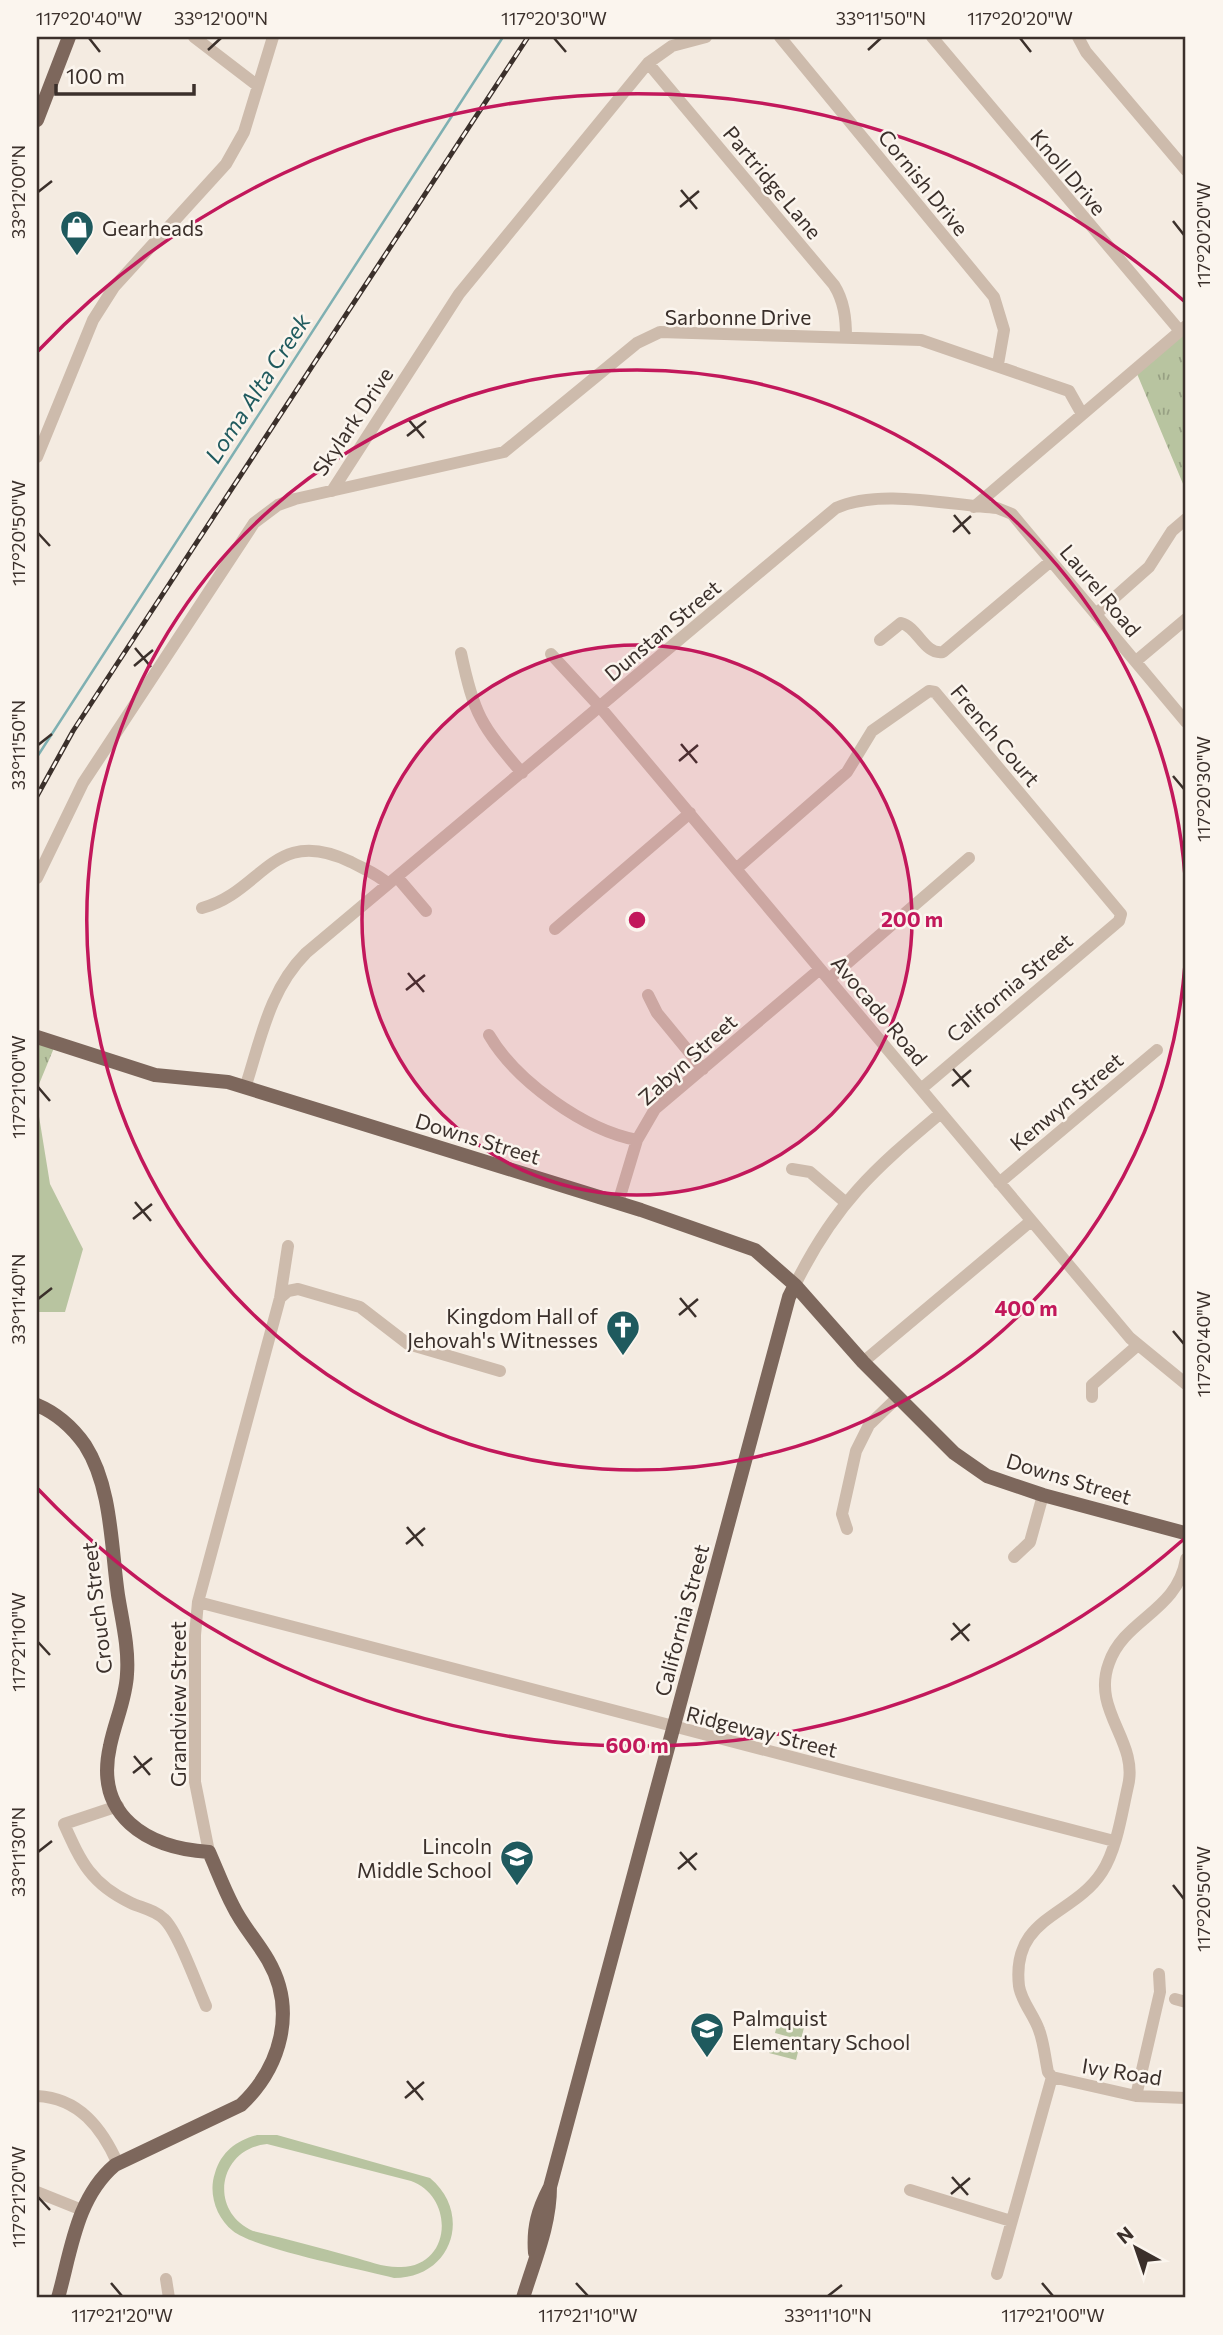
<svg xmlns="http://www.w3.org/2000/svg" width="1223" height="2335" viewBox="0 0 1223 2335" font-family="Commissioner,sans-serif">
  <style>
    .grass { fill: #b8c4a0; fill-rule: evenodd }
    .park { fill: url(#park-tufts) }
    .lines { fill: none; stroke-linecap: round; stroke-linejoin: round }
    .stream { stroke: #7fb0b2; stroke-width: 2.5 }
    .minor { stroke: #cdbbac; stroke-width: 12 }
    .major { stroke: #7d675c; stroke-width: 14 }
    .rail-casing { stroke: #3b302b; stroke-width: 5 }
    .rail { stroke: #fbf5ee; stroke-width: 2.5; stroke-dasharray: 8; stroke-linecap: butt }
    .ticks { fill: none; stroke: #3b302b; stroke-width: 2.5 }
    .ring { fill: none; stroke: #c2185b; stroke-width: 3.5 }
    .labels { text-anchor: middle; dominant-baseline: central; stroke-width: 5; stroke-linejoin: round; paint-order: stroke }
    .street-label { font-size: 21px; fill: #3b302b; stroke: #fbf5ee }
    .poi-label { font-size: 21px; fill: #3b302b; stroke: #fbf5ee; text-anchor: start }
    .water-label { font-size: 23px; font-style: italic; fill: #1f5a5e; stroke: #fbf5ee }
    .centre { fill: #c2185b; stroke: #fbf5ee; stroke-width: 3.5 }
    .ring-label { font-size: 21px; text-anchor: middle; font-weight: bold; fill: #c2185b; stroke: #fbf5ee; stroke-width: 5; stroke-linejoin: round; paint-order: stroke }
    .neatline { fill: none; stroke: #3b302b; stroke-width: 2.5 }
    .ticks-label { font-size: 18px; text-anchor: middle; fill: #3b302b }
  </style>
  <defs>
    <pattern id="park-tufts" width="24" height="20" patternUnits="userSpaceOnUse" patternTransform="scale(1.75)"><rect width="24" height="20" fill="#b8c4a0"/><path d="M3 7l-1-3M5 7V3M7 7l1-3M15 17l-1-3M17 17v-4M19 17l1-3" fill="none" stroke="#97a083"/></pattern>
  </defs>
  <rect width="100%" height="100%" fill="#f4ebe1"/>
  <!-- grass -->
  <path class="grass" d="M37 1104 50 1184 83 1249 65 1312H37Z
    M779 2017 805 2023 801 2040 775 2033Z
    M774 2037 800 2044 796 2060 769 2053Z
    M257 2135H277L430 2178C473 2214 452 2278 394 2278 360 2269 256 2249 233 2231 216 2218 208 2193 215 2173 221 2152 237 2140 257 2135ZM267 2144 411 2181C455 2197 452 2266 401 2267 385 2268 368 2261 353 2257 320 2248 287 2239 253 2231 208 2211 218 2149 267 2144Z"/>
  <!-- park -->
  <path class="park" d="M1186 325V491L1135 369Z
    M37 1036 56 1043 37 1089Z"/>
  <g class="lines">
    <!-- stream -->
    <path class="stream" d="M37 757 503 37"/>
    <!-- minor -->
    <path class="minor" d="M194 37 258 86
      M780 37 994 297 1004 330 998 364
      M932 37 1180 331
      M1078 37 1086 52 1186 170
      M648 63 834 285C844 301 846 318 846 337
      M37 457 93 320 114 287 226 164 244 132 273 37
      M332 491 459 294 648 63 672 46 706 37
      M974 507 1186 326
      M1096 614 1149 567 1172 531 1186 519
      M880 640 901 623C918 627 924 655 943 652L1051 561
      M461 653C474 715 481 725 522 773
      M551 654 600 707 1130 1338 1186 1384
      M1136 661 1186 619
      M736 869 847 772 872 731 929 691 935 692 1121 914 1119 921 921 1089
      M397 877 426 911
      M37 878 83 783 254 523 278 505 295 499 504 452 637 343 660 332 921 340 1069 391 1082 414
      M202 908C263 892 273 824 351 862 364 869 378 874 388 884
      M555 929 690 813
      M829 979 969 858
      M648 995 657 1013 703 1069
      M489 1035C516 1081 584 1130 637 1140
      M245 1088C261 1039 269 990 306 953L836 508C879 488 949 505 997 508L1012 514 1186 722
      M792 1169 810 1172 845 1202
      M999 1183 1157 1050
      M618 1203 637 1140 655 1109 820 969
      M795 1285C835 1204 873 1170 941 1113
      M280 1298 288 1291 298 1289 360 1307 408 1344 500 1371
      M863 1362 1031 1221
      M1092 1397V1385L1138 1345
      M847 1529 842 1514 856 1451 869 1425 897 1398
      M1014 1557 1030 1542 1043 1495
      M198 1602 1114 1841
      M118 1806 64 1824C81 1862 91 1884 131 1903 142 1908 155 1910 164 1919 178 1932 197 1986 206 2006
      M209 1852 195 1782V1635L198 1602 280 1298 288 1246
      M1175 1999 1186 2002
      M1052 2077 1136 2096 1186 2098
      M37 2096C79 2098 102 2128 118 2164
      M1136 2096 1160 1992 1159 1974
      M910 2190 1011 2221
      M37 2192 82 2210
      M997 2274 1052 2077 1048 2072C1045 2058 1044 2043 1039 2030 1034 2015 1021 2001 1019 1986 1011 1916 1073 1917 1102 1872 1117 1849 1122 1812 1128 1786 1139 1741 1091 1711 1109 1663 1125 1618 1177 1612 1186 1559
      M166 2279 169 2298"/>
    <!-- major -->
    <path class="major" d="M37 120 69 37
      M37 1037 155 1075 228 1082 641 1210 755 1250 795 1285 863 1362 954 1453 987 1476 1043 1495 1181 1532
      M37 1405C56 1413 73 1428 85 1445 112 1487 111 1547 118 1595 122 1620 129 1648 127 1674 126 1699 115 1721 110 1746 94 1816 147 1848 209 1852 217 1870 224 1889 233 1906 242 1925 257 1941 268 1960 297 2010 281 2067 241 2105L115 2165C76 2198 71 2252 58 2298
      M550 2187 789 1297 795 1285
      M523 2298C534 2261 550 2226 550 2187 538 2210 533 2227 535 2253"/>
    <!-- rail casing -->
    <g class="rail-casing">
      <path id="rail" d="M37 796 73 731 528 37"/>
    </g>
    <!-- rail -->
    <use href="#rail" class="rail"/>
  </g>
  <!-- ticks -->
  <path class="ticks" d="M89 38 100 52M554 38 566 52M1020 38 1031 52M208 50 221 38M868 50 881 38M681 190 697 209M38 192 52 181M680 207 699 191M1173 221 1184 235M408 419 424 438M407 436 426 421M954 515 970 534M953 532 971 516M38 533 50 546M135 648 151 667M134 666 153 650M681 744 697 763M38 745 52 734M679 761 698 745M1173 776 1184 789M408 973 424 992M406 990 425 975M953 1069 969 1087M952 1086 971 1070M38 1087 50 1101M135 1202 151 1221M133 1219 152 1204M680 1298 696 1317M38 1299 52 1288M679 1315 698 1299M1173 1331 1184 1344M407 1527 423 1546M406 1544 425 1528M953 1623 969 1641M951 1640 970 1624M38 1642 50 1655M134 1756 150 1775M133 1773 152 1758M38 1852 52 1841M680 1852 696 1870M678 1869 697 1853M1173 1885 1184 1899M407 2081 423 2100M405 2098 424 2082M952 2177 968 2195M951 2194 970 2178M38 2197 50 2210M111 2283 122 2296M576 2283 588 2296M1042 2283 1053 2296M828 2296 842 2285"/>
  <!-- distance rings -->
  <circle cx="637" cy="920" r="275" fill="#c2185b" fill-opacity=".12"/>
  <g class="ring">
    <circle cx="637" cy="920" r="275"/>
    <path d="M1186 949A550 550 0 1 1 1186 891"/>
    <path d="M1184 1539A826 826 0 0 1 38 1489M38 351A826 826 0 0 1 1184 301"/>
  </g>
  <!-- icons -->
  <defs>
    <g id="shop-pin" transform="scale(1.75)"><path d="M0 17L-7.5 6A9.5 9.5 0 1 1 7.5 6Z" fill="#1f5a5e" stroke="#fbf5ee"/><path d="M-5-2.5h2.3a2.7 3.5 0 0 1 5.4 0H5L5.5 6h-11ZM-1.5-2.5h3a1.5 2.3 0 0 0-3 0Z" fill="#fff"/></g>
    <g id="church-pin" transform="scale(1.75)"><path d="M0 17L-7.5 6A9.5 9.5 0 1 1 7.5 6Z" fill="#1f5a5e" stroke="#fbf5ee"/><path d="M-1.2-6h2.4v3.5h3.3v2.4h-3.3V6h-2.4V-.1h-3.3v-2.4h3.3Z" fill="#fff"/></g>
    <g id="school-pin" transform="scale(1.75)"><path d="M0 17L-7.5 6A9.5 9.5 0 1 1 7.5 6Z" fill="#1f5a5e" stroke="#fbf5ee"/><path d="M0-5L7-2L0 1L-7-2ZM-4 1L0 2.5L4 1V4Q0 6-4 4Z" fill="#fff"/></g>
  </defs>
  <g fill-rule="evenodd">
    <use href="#shop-pin" x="77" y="227"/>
    <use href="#church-pin" x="623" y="1327"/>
    <use href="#school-pin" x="517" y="1857"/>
    <use href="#school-pin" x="707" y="2029"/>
  </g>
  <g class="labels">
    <!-- street labels -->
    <g class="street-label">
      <text transform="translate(1069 172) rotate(50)">Knoll Drive</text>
      <text transform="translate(773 182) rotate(50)">Partridge Lane</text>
      <text transform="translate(924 182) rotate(51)">Cornish Drive</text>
      <text x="738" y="316">Sarbonne Drive</text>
      <text transform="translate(352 421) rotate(-56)">Skylark Drive</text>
      <text transform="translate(1101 590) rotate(50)">Laurel Road</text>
      <text transform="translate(662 630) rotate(-40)">Dunstan Street</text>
      <text transform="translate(996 735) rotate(50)">French Court</text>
      <text transform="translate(1009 987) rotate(-40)">California Street</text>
      <text transform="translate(880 1010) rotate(50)">Avocado Road</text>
      <text transform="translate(687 1059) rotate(-42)">Zabyn Street</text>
      <text transform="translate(1066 1101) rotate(-40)">Kenwyn Street</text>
      <text transform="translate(478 1138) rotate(17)">Downs Street</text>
      <text transform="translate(1069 1478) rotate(17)">Downs Street</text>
      <text transform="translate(96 1608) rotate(-97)">Crouch Street</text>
      <text transform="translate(681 1620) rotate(-75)">California Street</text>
      <text transform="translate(177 1704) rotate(-90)">Grandview Street</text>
      <text transform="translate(762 1731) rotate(14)">Ridgeway Street</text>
      <text transform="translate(1122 2071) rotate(9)">Ivy Road</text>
    </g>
    <!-- poi labels -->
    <g class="poi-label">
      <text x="102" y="227">Gearheads</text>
      <text x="598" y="1315" text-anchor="end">Kingdom Hall of<tspan x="598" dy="24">Jehovah's Witnesses</tspan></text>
      <text x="492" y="1845" text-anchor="end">Lincoln<tspan x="492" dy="24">Middle School</tspan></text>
      <text x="732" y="2017">Palmquist<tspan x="732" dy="24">Elementary School</tspan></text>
    </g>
    <!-- water labels -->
    <g class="water-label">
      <text transform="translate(257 388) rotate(-57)">Loma Alta Creek</text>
    </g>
  </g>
  <circle cx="637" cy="920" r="10" class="centre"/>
  <g class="ring-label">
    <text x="912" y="927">200 m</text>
    <text x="1026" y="1316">400 m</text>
    <text x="637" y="1753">600 m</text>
  </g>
  <!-- border -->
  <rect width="1223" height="2335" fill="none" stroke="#fbf5ee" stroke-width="77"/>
  <!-- north arrow -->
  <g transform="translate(1136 2248) rotate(320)" stroke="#fbf5ee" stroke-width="5" paint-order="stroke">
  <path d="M0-5L12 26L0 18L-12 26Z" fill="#3b302b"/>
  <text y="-10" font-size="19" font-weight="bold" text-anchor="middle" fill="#3b302b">N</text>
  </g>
  <!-- scale -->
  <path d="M56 84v10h138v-10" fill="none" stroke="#3b302b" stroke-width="3.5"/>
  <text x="66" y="84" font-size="21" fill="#3b302b" stroke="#fbf5ee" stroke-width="5" paint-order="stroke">100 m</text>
  <rect x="38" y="38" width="1146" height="2258" class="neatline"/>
  <g class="ticks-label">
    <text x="89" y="25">117°20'40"W</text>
    <text x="221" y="25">33°12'00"N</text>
    <text x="554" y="25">117°20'30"W</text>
    <text x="881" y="25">33°11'50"N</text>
    <text x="1020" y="25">117°20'20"W</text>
    <text transform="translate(19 192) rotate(-90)" y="6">33°12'00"N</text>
    <text transform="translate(1204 235) rotate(-90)" y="6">117°20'20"W</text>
    <text transform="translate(19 533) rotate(-90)" y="6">117°20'50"W</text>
    <text transform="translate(19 745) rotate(-90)" y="6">33°11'50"N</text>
    <text transform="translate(1204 789) rotate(-90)" y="6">117°20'30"W</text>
    <text transform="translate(19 1087) rotate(-90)" y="6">117°21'00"W</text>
    <text transform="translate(19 1299) rotate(-90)" y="6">33°11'40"N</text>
    <text transform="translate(1204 1344) rotate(-90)" y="6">117°20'40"W</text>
    <text transform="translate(19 1642) rotate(-90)" y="6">117°21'10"W</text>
    <text transform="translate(19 1852) rotate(-90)" y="6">33°11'30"N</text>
    <text transform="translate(1204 1899) rotate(-90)" y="6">117°20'50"W</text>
    <text transform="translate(19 2197) rotate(-90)" y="6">117°21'20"W</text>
    <text x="122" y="2322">117°21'20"W</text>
    <text x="588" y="2322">117°21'10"W</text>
    <text x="828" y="2322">33°11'10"N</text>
    <text x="1053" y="2322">117°21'00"W</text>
  </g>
</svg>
